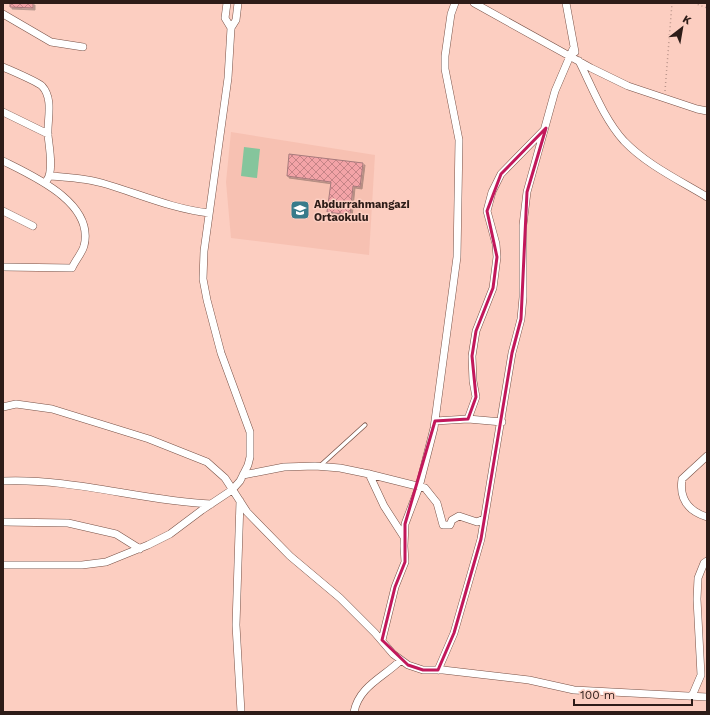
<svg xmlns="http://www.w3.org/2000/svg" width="710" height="715" viewBox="0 0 710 715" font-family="'Work Sans',sans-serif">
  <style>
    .built { fill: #f7c1b2 }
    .pitch { fill: #85c59c }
    .building { fill: url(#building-cross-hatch); stroke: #a77a7c; filter: url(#shadow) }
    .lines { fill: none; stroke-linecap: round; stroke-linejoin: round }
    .service-casing { stroke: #785146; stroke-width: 5 }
    .minor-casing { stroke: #785146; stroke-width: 8 }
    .path { stroke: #bb968c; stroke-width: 1.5; stroke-dasharray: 1 3; stroke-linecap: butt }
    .service { stroke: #fff; stroke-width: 3.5 }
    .minor { stroke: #fff; stroke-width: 7 }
    .marked { fill: none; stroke: #c2185b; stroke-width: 3; stroke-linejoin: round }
    .labels { text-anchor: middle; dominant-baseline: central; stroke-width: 3; stroke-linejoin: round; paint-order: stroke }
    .poi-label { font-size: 11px; font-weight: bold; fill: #2d1c18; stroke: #fccec1; text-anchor: start }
  </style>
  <defs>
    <pattern id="building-cross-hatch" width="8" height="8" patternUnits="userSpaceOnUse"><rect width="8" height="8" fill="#f3a3a7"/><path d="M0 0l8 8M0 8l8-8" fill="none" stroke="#c58487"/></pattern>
    <filter id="shadow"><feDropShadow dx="2" dy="2" stdDeviation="0" flood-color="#0004"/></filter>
  </defs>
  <rect width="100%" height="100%" fill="#fccec1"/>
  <!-- built -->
  <path class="built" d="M231 132 375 155 369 255 231 238 226 182Z"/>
  <!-- pitch -->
  <path class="pitch" d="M244 147 260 149 257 178 241 176Z"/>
  <!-- building -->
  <path class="building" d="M10 3H33V8L10 7Z
    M289 154 363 163 360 187 353 186 350 215 327 212 331 182 287 176Z"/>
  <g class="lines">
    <!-- service casing -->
    <g class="service-casing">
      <path id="service" d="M321 465 365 425"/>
    </g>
    <!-- minor casing -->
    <g class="minor-casing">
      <path id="minor" d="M227 3 225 18 231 28
        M474 3 591 68 628 86 697 109 707 111
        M566 3 575 52
        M3 14 51 42 83 47
        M579 61C592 87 604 119 624 141 647 165 679 180 707 197
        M3 67C12 71 36 81 42 86 54 99 47 120 48 135 49 146 54 171 47 180
        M3 112 48 134
        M3 161C33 176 95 203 84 246 82 253 75 261 72 268L3 267
        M49 176C67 177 84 178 102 183 137 193 172 209 209 213
        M3 211 33 226
        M3 407 16 404 52 409 149 439 207 462 225 478 247 512 290 556 340 598 375 633 393 654 408 665 423 670H443L529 680 574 690 707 697
        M468 419 476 397 473 381 472 356 476 331 493 288 497 257 496 244 487 211 492 192 501 174 544 130
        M435 421 468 419 502 422
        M707 456 682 479C679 499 688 511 707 517
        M369 474 384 506 404 537
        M243 475 284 467 315 466 340 468 369 474 425 488 437 503 443 525H450L452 520 459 516 477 522 484 519
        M3 481C74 478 141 501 211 504
        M240 501 236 625 241 712
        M3 522 68 523 116 534 140 549
        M3 565H82L106 562 148 545 170 534 202 510 232 490 240 481 248 465 250 457V432L221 353 207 300 203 279 204 251 228 78 231 28 236 20 238 3
        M382 640 395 587 405 562 404 546 405 524 419 487 434 428 457 257 459 140 445 69V56L451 14 455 3
        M438 670 454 633 481 539 512 353 521 319 523 297V225L527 192 555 91 573 49
        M692 696 701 675 697 599 698 578 704 563 707 561
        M354 712C359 686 384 677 401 660"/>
    </g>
    <!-- path -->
    <path class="path" d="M694 3 707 8
      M665 91 672 3"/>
    <!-- service -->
    <use href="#service" class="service"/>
    <!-- minor -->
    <use href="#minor" class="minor"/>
  </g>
  <!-- marked area -->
  <path class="marked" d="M546 128 527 192 521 319 512 353 481 539 454 633 438 670H423L408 665 382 640 395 587 405 562V524L435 421 468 419 476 397 472 356 476 331 493 288 497 257 487 211 501 174Z"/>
  <!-- icons -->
  <defs>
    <g id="school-square" transform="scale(1)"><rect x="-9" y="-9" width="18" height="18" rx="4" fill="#387b8b" stroke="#fccec1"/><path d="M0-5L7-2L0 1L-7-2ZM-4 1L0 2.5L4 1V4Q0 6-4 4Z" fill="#fff"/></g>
  </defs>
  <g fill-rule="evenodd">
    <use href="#school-square" x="300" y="210"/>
  </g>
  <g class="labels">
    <!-- poi labels -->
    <g class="poi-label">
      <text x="314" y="204">Abdurrahmangazi<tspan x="314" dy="13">Ortaokulu</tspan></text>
    </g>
  </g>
  <!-- border -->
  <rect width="710" height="715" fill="none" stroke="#2d1c18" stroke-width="8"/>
  <!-- north arrow -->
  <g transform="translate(682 28) rotate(31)" stroke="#fccec1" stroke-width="3" paint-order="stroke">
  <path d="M0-3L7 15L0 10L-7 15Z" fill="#2d1c18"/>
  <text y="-6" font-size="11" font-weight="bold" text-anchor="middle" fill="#2d1c18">K</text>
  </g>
  <!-- scale -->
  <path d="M574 699v6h118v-6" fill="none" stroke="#2d1c18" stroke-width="2"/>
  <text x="580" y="699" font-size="12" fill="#2d1c18" stroke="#fccec1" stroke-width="3" paint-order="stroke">100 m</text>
</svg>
